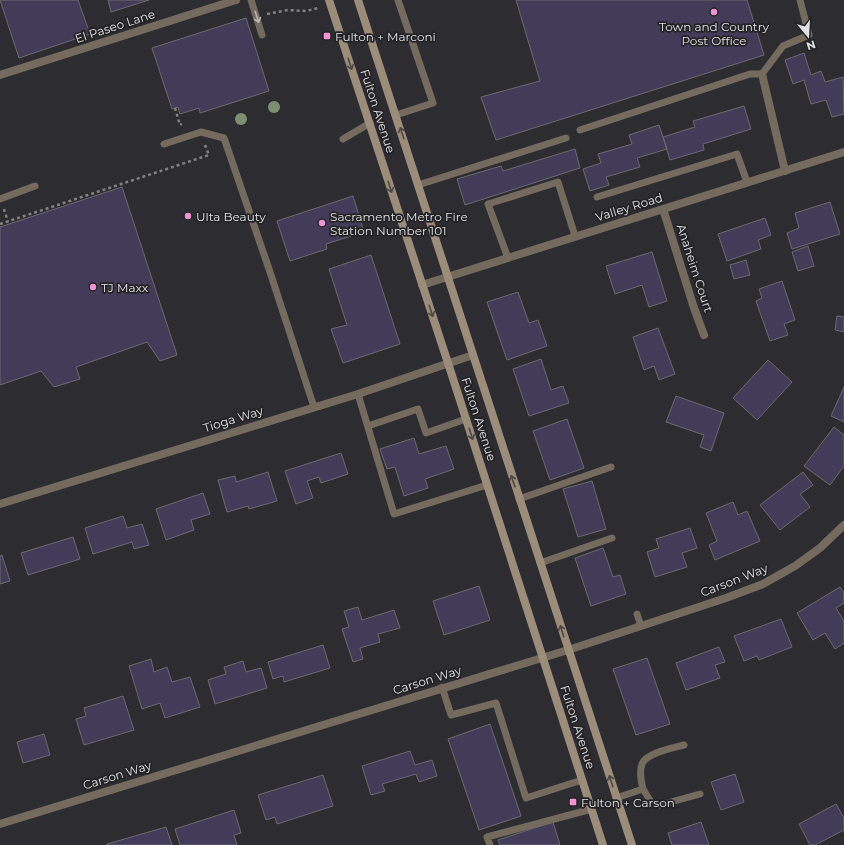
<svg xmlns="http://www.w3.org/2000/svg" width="844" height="845" viewBox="0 0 844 845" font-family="Montserrat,sans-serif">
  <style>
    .building { fill: #423c59; stroke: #6b6a6e }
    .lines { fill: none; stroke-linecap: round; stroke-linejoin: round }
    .path { stroke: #828185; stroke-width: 2.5; stroke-dasharray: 3 3; stroke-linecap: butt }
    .service { stroke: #746b5e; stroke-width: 7 }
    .minor { stroke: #746b5e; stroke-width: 8 }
    .secondary { stroke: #9b8d7a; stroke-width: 8 }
    .tree { fill: #7e8e73 }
    .oneway { stroke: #bbb7b4 }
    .oneway2 { stroke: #4d4843 }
    .poi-dot { fill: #f391d6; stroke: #232326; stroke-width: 1.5 }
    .labels { text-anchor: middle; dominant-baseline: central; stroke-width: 3.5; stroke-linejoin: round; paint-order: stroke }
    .street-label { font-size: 12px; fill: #e1e0e3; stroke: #232326 }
    .poi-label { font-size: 12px; fill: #e1e0e3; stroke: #232326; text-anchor: start }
  </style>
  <rect width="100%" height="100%" fill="#2d2c30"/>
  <!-- building -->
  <path class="building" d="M0 0H78L90 34 19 58Z
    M108 0H149L111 12Z
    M516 0H747L764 55 496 140 481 97 540 81Z
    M246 18 269 91 200 113 199 108 180 114 178 107 172 109 152 48Z
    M804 53 811 75 821 71 825 82 843 77 844 114 832 117 826 100 811 104 804 80 793 84 785 60Z
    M744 106 751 129 703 144 704 150 670 160 663 137 695 127 693 121Z
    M659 125 667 149 637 158 640 167 606 177 609 185 590 191 583 169 601 163 598 154 632 144 629 135Z
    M575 149 580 168 465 205 457 179 501 166 503 171Z
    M122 187 177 355 160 361 147 342 76 367 80 379 54 387 41 371 0 385V227Z
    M353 196 364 232 326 244 327 249 290 261 277 221Z
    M830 202 840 234 792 249 787 233 799 228 795 213Z
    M765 218 771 235 758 240 761 249 727 261 718 234Z
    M808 246 814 266 798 271 792 252Z
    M652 252 667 301 649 307 642 285 615 294 606 266Z
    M371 255 400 344 343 363 331 329 347 325 329 269Z
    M746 260 750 275 734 279 730 265Z
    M782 281 795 320 784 324 788 335 770 341 756 301 762 298 759 289Z
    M518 292 529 323 538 320 547 346 507 360 487 302Z
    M837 316 844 317V332L835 330Z
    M658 328 675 374 659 380 654 366 644 370 633 337Z
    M541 359 551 390 563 386 569 403 529 416 513 369Z
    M768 360 792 382 757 420 733 398Z
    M844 387V422L831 416Z
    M676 396 724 413 711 451 700 447 704 435 666 422Z
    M567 419 584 468 550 480 533 431Z
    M834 427 844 435V466L830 485 804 466Z
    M414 438 419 454 446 446 454 469 425 479 428 488 404 496 395 467 387 469 380 449Z
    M341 453 348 474 321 483 319 477 307 481 313 498 296 504 285 471Z
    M268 472 277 501 249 509 248 506 227 512 218 480 235 476 236 482Z
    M803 472 813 485 800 494 810 507 780 530 760 505Z
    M592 481 606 529 578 537 563 489Z
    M203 493 210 514 191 520 194 530 166 540 156 509Z
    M733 502 738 515 747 511 760 541 715 560 709 545 717 541 706 513Z
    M123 516 127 528 142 524 149 545 134 549 132 542 93 554 85 528Z
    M690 528 697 548 682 553 687 567 655 577 647 552 659 548 656 539Z
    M73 537 80 559 28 575 21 553Z
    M603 548 613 577 620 575 626 594 591 606 575 558Z
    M2 555 10 581 0 584V556Z
    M479 586 490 620 444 635 433 601Z
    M840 587 844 593V603L836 608 844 621V643L835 649 825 633 813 640 797 613Z
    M358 607 362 620 394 610 400 628 378 634 380 642 360 648 363 659 353 662 342 629 349 627 344 611Z
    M781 619 792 647 759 660 757 656 744 661 734 636Z
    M323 645 330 668 284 682 283 676 273 679 268 662Z
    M719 647 725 662 715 665 720 678 686 690 676 663Z
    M647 658 670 724 636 735 613 669Z
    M151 659 154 672 167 667 172 682 190 677 200 707 165 718 160 703 142 709 129 666Z
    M243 661 246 672 261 668 267 688 215 704 208 680 226 674 224 667Z
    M123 696 134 730 84 745 76 719 86 716 84 708Z
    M490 724 521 816 479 830 448 739Z
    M44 734 50 755 23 763 17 742Z
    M410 751 415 765 432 760 437 776 419 782 416 774 382 784 385 791 371 795 362 766Z
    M735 774 744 802 721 810 711 782Z
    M323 775 333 806 277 824 275 817 266 820 258 795Z
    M836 804 844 818V830L815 845H810L799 824Z
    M234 810 241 833 234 835 237 845H180L175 829Z
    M553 822 560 845H500L498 840Z
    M701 822 709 845H672L668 833Z
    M166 827 172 845H107V844Z"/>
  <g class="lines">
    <!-- path -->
    <path class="path" d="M267 14 288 10 306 11 318 8
      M175 108 180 125 182 124
      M4 209 8 222
      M0 224 209 155 205 145"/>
    <!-- service -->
    <path class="service" d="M251 0 262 35
      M396 115 433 103 398 0
      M580 130 750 74H762L783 46 809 35 800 0
      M343 139 370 123
      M164 144 201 132 224 138 269 269 314 407
      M418 185 566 138
      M597 197 737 154 747 182
      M0 199 35 186
      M508 258 488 204 558 182 575 236
      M358 394 394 514 487 485
      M368 426 418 409 426 433 466 419
      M519 499 611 467
      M540 563 612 538
      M637 614 641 626
      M442 687 451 715 496 703 526 798 582 780
      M643 789C641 781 639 772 642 764 646 753 673 748 684 745
      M616 798 643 789 651 802 660 805 700 794
      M490 845 487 837 592 809"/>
    <!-- minor -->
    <path class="minor" d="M762 74 785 171
      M0 75 236 0
      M663 209 694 308 704 335
      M422 285 844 152
      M0 504 358 394 473 355
      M0 824 568 650 726 598 763 584 795 566 820 548 844 525"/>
    <!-- secondary -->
    <path class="secondary" d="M329 0 448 363 603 845
      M358 0 632 845"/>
  </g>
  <!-- trees -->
  <g class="tree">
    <circle cx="274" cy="107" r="6"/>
    <circle cx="241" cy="119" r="6"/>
  </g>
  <!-- one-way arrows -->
  <defs><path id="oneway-shaft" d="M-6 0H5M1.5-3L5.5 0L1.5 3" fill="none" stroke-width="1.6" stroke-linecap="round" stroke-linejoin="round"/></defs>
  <use class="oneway" href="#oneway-shaft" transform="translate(257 17) rotate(72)"/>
  <g class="oneway2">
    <use href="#oneway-shaft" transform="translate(350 64) rotate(72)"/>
    <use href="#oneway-shaft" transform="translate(402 133) rotate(-108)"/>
    <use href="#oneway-shaft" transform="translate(390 187) rotate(72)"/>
    <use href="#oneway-shaft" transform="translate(431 311) rotate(72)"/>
    <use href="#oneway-shaft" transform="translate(471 434) rotate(72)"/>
    <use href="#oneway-shaft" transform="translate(513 481) rotate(-108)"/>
    <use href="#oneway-shaft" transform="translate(562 631) rotate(-108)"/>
    <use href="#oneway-shaft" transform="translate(611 781) rotate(-108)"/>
  </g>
  <!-- markers -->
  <g class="poi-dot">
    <circle cx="714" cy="12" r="4"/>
    <rect x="323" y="32" width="8" height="8" rx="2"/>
    <circle cx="188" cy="216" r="4"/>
    <circle cx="322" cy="223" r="4"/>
    <circle cx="93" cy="287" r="4"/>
    <rect x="569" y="798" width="8" height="8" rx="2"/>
  </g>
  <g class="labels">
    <!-- street labels -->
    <g class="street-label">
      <text transform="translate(115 26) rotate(-18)">El Paseo Lane</text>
      <text transform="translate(378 111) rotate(72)">Fulton Avenue</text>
      <text transform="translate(629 207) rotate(-17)">Valley Road</text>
      <text transform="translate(695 268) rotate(72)">Anaheim Court</text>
      <text transform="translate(233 419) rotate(-17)">Tioga Way</text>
      <text transform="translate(479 419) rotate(72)">Fulton Avenue</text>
      <text transform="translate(734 580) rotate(-21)">Carson Way</text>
      <text transform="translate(427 680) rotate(-17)">Carson Way</text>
      <text transform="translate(578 727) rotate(72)">Fulton Avenue</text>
      <text transform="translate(117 775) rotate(-17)">Carson Way</text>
    </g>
    <!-- poi labels -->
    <g class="poi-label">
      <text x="714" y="26" text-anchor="middle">Town and Country<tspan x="714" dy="14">Post Office</tspan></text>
      <text x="335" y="36">Fulton + Marconi</text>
      <text x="196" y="216">Ulta Beauty</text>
      <text x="330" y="216">Sacramento Metro Fire<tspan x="330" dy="14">Station Number 101</tspan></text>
      <text x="101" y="287">TJ Maxx</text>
      <text x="581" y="802">Fulton + Carson</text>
    </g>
  </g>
  <!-- north arrow -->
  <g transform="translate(808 36) rotate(162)" stroke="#232326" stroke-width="3" paint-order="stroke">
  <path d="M0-3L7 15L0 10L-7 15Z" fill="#e1e0e3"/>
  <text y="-6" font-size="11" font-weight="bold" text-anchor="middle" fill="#e1e0e3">N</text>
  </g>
</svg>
